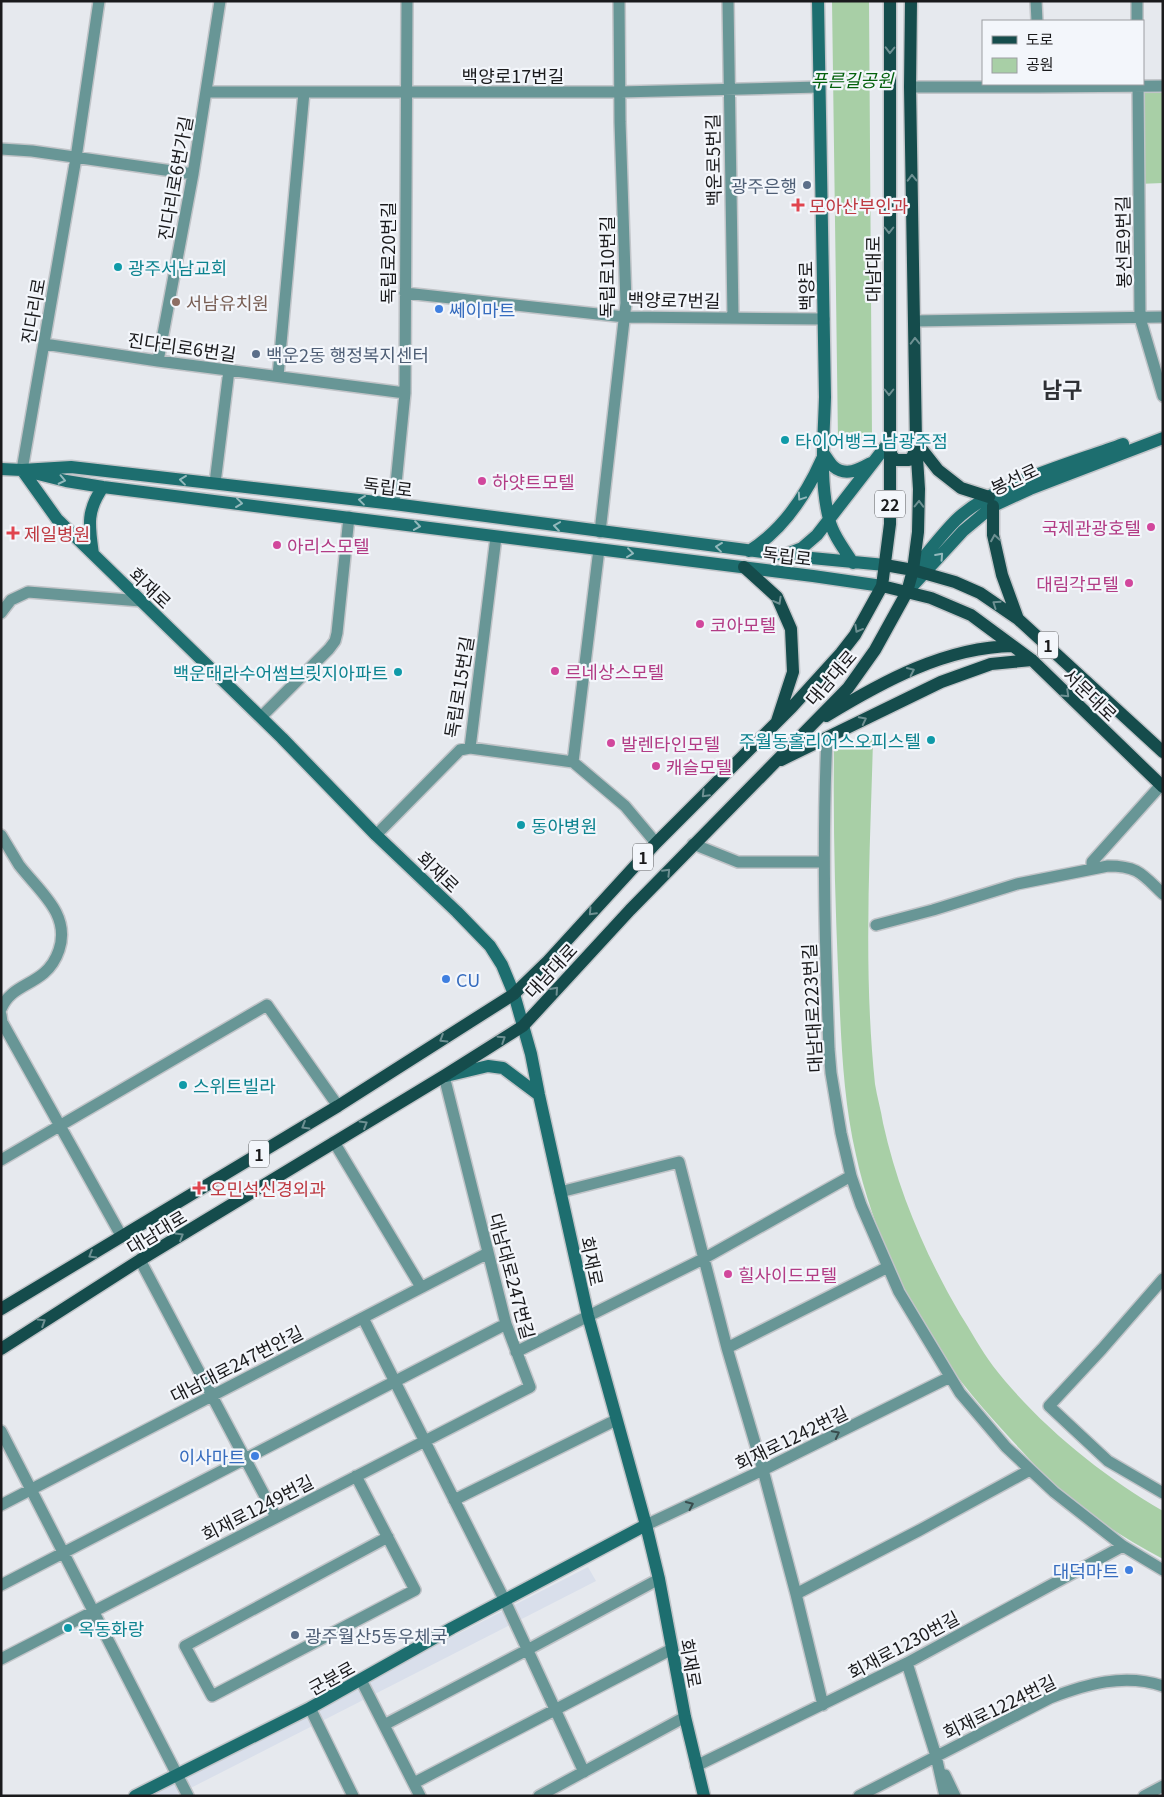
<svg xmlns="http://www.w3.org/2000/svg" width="1164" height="1797" viewBox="0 0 1164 1797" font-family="Georgia,'Noto Sans KR',serif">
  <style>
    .built { fill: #d9dfeb }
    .green { fill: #a8cfa6 }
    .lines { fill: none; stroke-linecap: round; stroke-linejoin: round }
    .street-casing { stroke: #c1c4c8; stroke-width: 14 }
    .secondary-casing { stroke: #c1c4c8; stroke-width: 15 }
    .primary-casing { stroke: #c1c4c8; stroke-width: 15 }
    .street { stroke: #689696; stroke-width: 11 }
    .secondary { stroke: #1d6e6f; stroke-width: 12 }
    .primary { stroke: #154c4c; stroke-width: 12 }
    .oneway { stroke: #6e9092 }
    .oneway2 { stroke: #93b9bc }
    .oneway3 { stroke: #394c4d }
    .service-dot { fill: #5c6f8a; stroke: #f3f6fb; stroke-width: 2 }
    .health-dot { fill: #e0444e; stroke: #f3f6fb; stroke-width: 2 }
    .culture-dot { fill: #0f9aa8; stroke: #f3f6fb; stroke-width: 2 }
    .education-dot { fill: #8d6e63; stroke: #f3f6fb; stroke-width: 2 }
    .shop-dot { fill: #3f7fe0; stroke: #f3f6fb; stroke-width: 2 }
    .hotel-dot { fill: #d1479c; stroke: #f3f6fb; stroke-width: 2 }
    .labels { text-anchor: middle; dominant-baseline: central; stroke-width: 4.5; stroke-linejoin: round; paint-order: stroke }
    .shield { fill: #f3f6fb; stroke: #5b5c5f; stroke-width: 1 }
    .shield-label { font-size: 16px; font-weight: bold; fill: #1a1a1c }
    .street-label { font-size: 18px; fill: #1a1a1c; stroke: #f3f6fb }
    .park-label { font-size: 18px; font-style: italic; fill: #04620d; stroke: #f3f6fb }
    .service-label { font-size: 18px; fill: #4e5e75; stroke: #f3f6fb; text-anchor: start }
    .health-label { font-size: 18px; fill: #be3a42; stroke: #f3f6fb; text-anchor: start }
    .culture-label { font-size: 18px; fill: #0d838f; stroke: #f3f6fb; text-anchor: start }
    .education-label { font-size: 18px; fill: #785e54; stroke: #f3f6fb; text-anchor: start }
    .shop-label { font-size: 18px; fill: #366cbe; stroke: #f3f6fb; text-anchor: start }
    .hotel-label { font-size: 18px; fill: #b23c85; stroke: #f3f6fb; text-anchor: start }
    .district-label { font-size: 22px; font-weight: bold; fill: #2e3034; stroke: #f3f6fb }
  </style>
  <rect width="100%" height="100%" fill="#e6e9ee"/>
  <!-- built -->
  <path class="built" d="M588 1567 596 1581 175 1796H143Z"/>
  <!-- green -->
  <path class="green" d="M832 1H869L872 439 838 440Z
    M1138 86H1163V183L1138 184Z
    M873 740C870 855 863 970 875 1084 877 1097 881 1110 883 1123 898 1191 925 1254 960 1314 971 1331 981 1350 993 1366 1037 1423 1101 1475 1163 1511V1559C1137 1545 1112 1530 1088 1513 1064 1496 1039 1470 1020 1449 994 1421 969 1393 947 1363 907 1308 870 1221 856 1155 842 1094 841 1032 838 969 835 896 833 823 834 750Z"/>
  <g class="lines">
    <!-- street casing -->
    <g class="street-casing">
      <path id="street" d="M728 1 733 317
        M1036 1 1037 21
        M1137 1V21
        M1138 84 1140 318 1163 396
        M910 87H1037V84
        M1037 87 1163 86
        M206 92H620L819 87
        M1 149 32 151 193 174
        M405 293 625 317 824 319
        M914 321 1163 317
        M44 344 158 361 405 393
        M158 361 193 174 220 1
        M278 376 304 92
        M22 470 76 158 99 1
        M215 483 229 370
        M394 504 405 393 407 1
        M600 532 626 303 620 122 619 1
        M1 613 11 600 28 592 141 601
        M261 717 329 649 335 641 337 633 349 517
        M827 738C822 842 825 945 829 1049L831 1073 841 1133 851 1176 861 1205 899 1292 960 1393 1006 1447 1054 1492 1123 1546 1163 1570
        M470 748 496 537
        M573 762 599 549
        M1 835C7 845 13 855 19 865 39 891 71 914 59 950 56 959 51 967 44 973 29 986 10 988 1 1009
        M376 835 460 750 470 748 573 762 625 806 656 843
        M693 844 738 862H824
        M1092 868V862L1161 785
        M876 925 933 910 1017 884 1108 866C1138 866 1142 874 1163 894
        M1 1015 2 1022 122 1237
        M334 1142 421 1287
        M1 1160 267 1005 338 1106
        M560 1192 679 1162 727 1348 763 1470 796 1594 823 1705
        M140 1260 276 1517
        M1163 1279 1102 1349 1049 1406 1108 1461 1163 1493
        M363 1318 505 1601 584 1772
        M727 1348 888 1267
        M516 1352 703 1259 851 1176
        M1 1431 188 1796
        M356 1476 415 1590 212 1696 185 1646 388 1537
        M454 1500 616 1420
        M1 1505 488 1253
        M646 1525 763 1470 950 1377
        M1 1585 506 1324
        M796 1594 918 1531 1030 1470
        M1 1659 530 1387 506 1324 444 1076
        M907 1663 936 1756 945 1796
        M361 1680 420 1796
        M310 1708 353 1796
        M384 1725 527 1650 659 1579
        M696 1766 907 1663 1123 1546
        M945 1775 955 1796
        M414 1783 672 1649
        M539 1796 685 1717
        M859 1796 1050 1698C1087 1684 1124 1673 1163 1686
        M1144 1796 1163 1786"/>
    </g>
    <!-- secondary casing -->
    <g class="secondary-casing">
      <path id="secondary" d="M818 1 825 397C824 436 819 480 829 519 833 535 844 549 853 563
        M824 454C827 458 830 464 834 467 846 477 860 469 871 463
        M1 469 22 470 71 467 394 504 801 557 885 565
        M22 470 57 519 282 738 376 835 457 912 490 946 502 965 514 994 531 1054 539 1095 588 1316 646 1525 659 1579 685 1717 704 1796
        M34 473 66 481 103 487 813 576 882 586
        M749 551C783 530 806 495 822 459
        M93 554C89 526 86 511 103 487
        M784 555 802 548 817 535 889 442
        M913 570C927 554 941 535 956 520 994 483 1073 463 1123 444
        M907 592 963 531 993 506 1030 489 1163 438
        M446 1076 488 1066 503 1068 539 1095
        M135 1796 310 1708 452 1628 646 1525"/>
    </g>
    <!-- primary casing -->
    <g class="primary-casing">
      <path id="primary" d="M916 442 938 470 961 488 989 497
        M889 447 892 456 896 460H909L913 456 915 447
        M993 506V535L1002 575 1018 619
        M885 565 913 570 955 582 980 593 1018 619 1163 752
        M744 567 777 597 791 629 793 672 777 721
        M882 586 931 598 971 615 1032 660 1163 787
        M826 716C882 682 945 647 1013 646
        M781 760 941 682 991 664 1032 660
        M1 1309 338 1106 514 994 548 961 656 843 792 707 841 653 855 635 882 586 890 524V1
        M1 1349 140 1260 444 1076 523 1026 630 910 848 688 875 650 907 592 913 570 918 532 919 489 916 442 910 87 911 1"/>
    </g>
    <!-- street -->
    <use href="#street" class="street"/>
    <!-- secondary -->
    <use href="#secondary" class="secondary"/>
    <!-- primary -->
    <use href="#primary" class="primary"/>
  </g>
  <!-- one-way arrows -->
  <defs><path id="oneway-chevron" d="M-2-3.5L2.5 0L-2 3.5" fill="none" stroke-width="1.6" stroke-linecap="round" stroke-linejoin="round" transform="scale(1.25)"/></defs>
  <g class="oneway">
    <use href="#oneway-chevron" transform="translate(890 50) rotate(91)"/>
    <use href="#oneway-chevron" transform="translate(912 178) rotate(-91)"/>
    <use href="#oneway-chevron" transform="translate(889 230) rotate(90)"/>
    <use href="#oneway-chevron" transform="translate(915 341) rotate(-91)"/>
    <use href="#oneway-chevron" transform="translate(889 392) rotate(90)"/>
    <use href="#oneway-chevron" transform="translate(919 504) rotate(-89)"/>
    <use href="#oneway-chevron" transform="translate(995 538) rotate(-99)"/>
    <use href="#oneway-chevron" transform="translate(778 601) rotate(61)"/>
    <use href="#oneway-chevron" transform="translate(996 604) rotate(-145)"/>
    <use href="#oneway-chevron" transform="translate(858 629) rotate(119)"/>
    <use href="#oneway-chevron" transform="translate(911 671) rotate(-25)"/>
    <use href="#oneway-chevron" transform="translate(1066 694) rotate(44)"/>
    <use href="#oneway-chevron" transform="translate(863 720) rotate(-27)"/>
    <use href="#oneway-chevron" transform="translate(705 794) rotate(135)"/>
    <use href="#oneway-chevron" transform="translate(667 872) rotate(-46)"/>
    <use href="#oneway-chevron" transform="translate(592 912) rotate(133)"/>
    <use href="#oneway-chevron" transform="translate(555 990) rotate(-48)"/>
    <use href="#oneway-chevron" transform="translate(443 1039) rotate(148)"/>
    <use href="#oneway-chevron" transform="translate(502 1039) rotate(-33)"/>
    <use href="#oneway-chevron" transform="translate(364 1124) rotate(-31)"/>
    <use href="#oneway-chevron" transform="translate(305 1126) rotate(149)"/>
    <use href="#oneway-chevron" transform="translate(180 1236) rotate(-31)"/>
    <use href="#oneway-chevron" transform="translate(92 1255) rotate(149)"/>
    <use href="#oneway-chevron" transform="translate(42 1322) rotate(-32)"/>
  </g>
  <g class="oneway2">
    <use href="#oneway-chevron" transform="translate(62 480) rotate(12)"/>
    <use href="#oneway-chevron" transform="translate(183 480) rotate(-173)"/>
    <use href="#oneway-chevron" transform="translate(801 497) rotate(124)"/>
    <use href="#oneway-chevron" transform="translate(362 500) rotate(-173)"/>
    <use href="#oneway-chevron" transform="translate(239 503) rotate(7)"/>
    <use href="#oneway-chevron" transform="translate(417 526) rotate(8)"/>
    <use href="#oneway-chevron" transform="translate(557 526) rotate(-172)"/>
    <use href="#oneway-chevron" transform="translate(719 547) rotate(-173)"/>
    <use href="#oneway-chevron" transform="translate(630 553) rotate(7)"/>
    <use href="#oneway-chevron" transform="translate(940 556) rotate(-48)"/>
  </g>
  <g class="oneway3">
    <use href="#oneway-chevron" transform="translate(836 1434) rotate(-27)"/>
    <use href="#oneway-chevron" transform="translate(690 1505) rotate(-25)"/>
  </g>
  <!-- markers -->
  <g class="service-dot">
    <circle cx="807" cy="185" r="5"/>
    <circle cx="256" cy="354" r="5"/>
    <circle cx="295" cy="1635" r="5"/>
  </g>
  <g class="health-dot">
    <path d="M795.5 197.5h5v5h5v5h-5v5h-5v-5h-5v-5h5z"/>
    <path d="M10.5 525.5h5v5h5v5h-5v5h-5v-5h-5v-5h5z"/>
    <path d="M196.5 1180.5h5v5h5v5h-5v5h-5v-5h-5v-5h5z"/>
  </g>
  <g class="culture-dot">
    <circle cx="118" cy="267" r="5"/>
    <circle cx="785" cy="440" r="5"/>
    <circle cx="398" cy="672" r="5"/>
    <circle cx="931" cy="740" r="5"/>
    <circle cx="521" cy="825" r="5"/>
    <circle cx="183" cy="1085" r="5"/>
    <circle cx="68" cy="1628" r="5"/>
  </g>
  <circle class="education-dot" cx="176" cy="302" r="5"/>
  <g class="shop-dot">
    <circle cx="439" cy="309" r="5"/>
    <circle cx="446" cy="979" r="5"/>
    <circle cx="255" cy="1456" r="5"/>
    <circle cx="1129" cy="1570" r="5"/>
  </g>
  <g class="hotel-dot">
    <circle cx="482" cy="481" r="5"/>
    <circle cx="1151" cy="527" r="5"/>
    <circle cx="277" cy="545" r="5"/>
    <circle cx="1129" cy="583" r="5"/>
    <circle cx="700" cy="624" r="5"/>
    <circle cx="555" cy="671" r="5"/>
    <circle cx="611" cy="743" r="5"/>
    <circle cx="656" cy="766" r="5"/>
    <circle cx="728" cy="1274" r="5"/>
  </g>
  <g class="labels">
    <!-- shield labels -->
    <g class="shield">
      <rect x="875" y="490.5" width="30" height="27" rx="4"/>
      <rect x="1038" y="631.5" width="20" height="27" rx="4"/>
      <rect x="633" y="843.5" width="20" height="27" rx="4"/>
      <rect x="249" y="1140.5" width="20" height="27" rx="4"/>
    </g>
    <g class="shield-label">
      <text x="890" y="504">22</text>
      <text x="1048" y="645">1</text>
      <text x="643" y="857">1</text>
      <text x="259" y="1154">1</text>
    </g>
    <!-- street labels -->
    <g class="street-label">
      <text x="513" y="75">백양로17번길</text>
      <text transform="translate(712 160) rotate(-91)">백운로5번길</text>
      <text transform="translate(174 178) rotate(-80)">진다리로6번가길</text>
      <text transform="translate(1122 242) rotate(-91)">봉선로9번길</text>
      <text transform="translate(387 253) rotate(-90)">독립로20번길</text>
      <text transform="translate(606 267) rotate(-90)">독립로10번길</text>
      <text transform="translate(872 269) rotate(-90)">대남대로</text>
      <text transform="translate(805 286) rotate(-91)">백양로</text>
      <text transform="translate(674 299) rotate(1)">백양로7번길</text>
      <text transform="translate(32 311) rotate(-80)">진다리로</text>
      <text transform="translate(182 346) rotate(8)">진다리로6번길</text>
      <text transform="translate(1014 478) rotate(-25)">봉선로</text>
      <text transform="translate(388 486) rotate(7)">독립로</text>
      <text transform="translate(787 555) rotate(7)">독립로</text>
      <text transform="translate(151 587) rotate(44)">회재로</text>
      <text transform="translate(830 677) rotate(-49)">대남대로</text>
      <text transform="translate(458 687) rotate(-81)">독립로15번길</text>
      <text transform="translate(1091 694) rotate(44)">서문대로</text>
      <text transform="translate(439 871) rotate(44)">회재로</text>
      <text transform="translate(550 970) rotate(-47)">대남대로</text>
      <text transform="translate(811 1008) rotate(-93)">대남대로223번길</text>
      <text transform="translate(156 1231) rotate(-31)">대남대로</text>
      <text transform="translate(593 1261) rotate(78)">회재로</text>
      <text transform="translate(513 1276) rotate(75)">대남대로247번길</text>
      <text transform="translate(236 1363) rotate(-27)">대남대로247번안길</text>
      <text transform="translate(791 1437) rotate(-26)">회재로1242번길</text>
      <text transform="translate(257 1507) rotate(-27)">회재로1249번길</text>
      <text transform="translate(903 1644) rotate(-28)">회재로1230번길</text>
      <text transform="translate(692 1663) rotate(80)">회재로</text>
      <text transform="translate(331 1677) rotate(-29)">군분로</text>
      <text transform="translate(999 1706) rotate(-26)">회재로1224번길</text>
    </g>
    <!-- park labels -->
    <g class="park-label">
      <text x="852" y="79">푸른길공원</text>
    </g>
    <!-- service labels -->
    <g class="service-label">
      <text x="797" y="185" text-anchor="end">광주은행</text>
      <text x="266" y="354">백운2동 행정복지센터</text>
      <text x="305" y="1635">광주월산5동우체국</text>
    </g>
    <!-- health labels -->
    <g class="health-label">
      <text x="809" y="205">모아산부인과</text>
      <text x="24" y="533">제일병원</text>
      <text x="210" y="1188">오민석신경외과</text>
    </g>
    <!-- culture labels -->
    <g class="culture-label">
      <text x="128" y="267">광주서남교회</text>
      <text x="795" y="440">타이어뱅크 남광주점</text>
      <text x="388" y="672" text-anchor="end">백운대라수어썸브릿지아파트</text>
      <text x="921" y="740" text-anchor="end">주월동홀리어스오피스텔</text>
      <text x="531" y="825">동아병원</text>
      <text x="193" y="1085">스위트빌라</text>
      <text x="78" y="1628">옥동화랑</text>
    </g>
    <!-- education labels -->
    <g class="education-label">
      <text x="186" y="302">서남유치원</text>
    </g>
    <!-- shop labels -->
    <g class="shop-label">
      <text x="449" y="309">쎄이마트</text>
      <text x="456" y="979">CU</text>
      <text x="245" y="1456" text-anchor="end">이사마트</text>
      <text x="1119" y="1570" text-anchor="end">대덕마트</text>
    </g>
    <!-- hotel labels -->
    <g class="hotel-label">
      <text x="492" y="481">하얏트모텔</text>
      <text x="1141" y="527" text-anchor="end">국제관광호텔</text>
      <text x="287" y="545">아리스모텔</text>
      <text x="1119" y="583" text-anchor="end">대림각모텔</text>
      <text x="710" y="624">코아모텔</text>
      <text x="565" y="671">르네상스모텔</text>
      <text x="621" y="743">발렌타인모텔</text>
      <text x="666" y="766">캐슬모텔</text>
      <text x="738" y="1274">힐사이드모텔</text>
    </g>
    <!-- district labels -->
    <g class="district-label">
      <text x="1062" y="388">남구</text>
    </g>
  </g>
  <!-- border -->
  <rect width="1164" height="1797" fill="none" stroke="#1a1a1c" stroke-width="5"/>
  <!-- legend -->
  <rect x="982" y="20" width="162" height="65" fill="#f3f6fb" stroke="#9c9ea2"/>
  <rect x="992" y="36" width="25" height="8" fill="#154c4c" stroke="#9c9ea2"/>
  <text x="1026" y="45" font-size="15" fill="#1a1a1c">도로</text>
  <rect x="992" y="58" width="25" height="15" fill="#a8cfa6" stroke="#9c9ea2"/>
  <text x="1026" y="70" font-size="15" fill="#1a1a1c">공원</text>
</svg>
